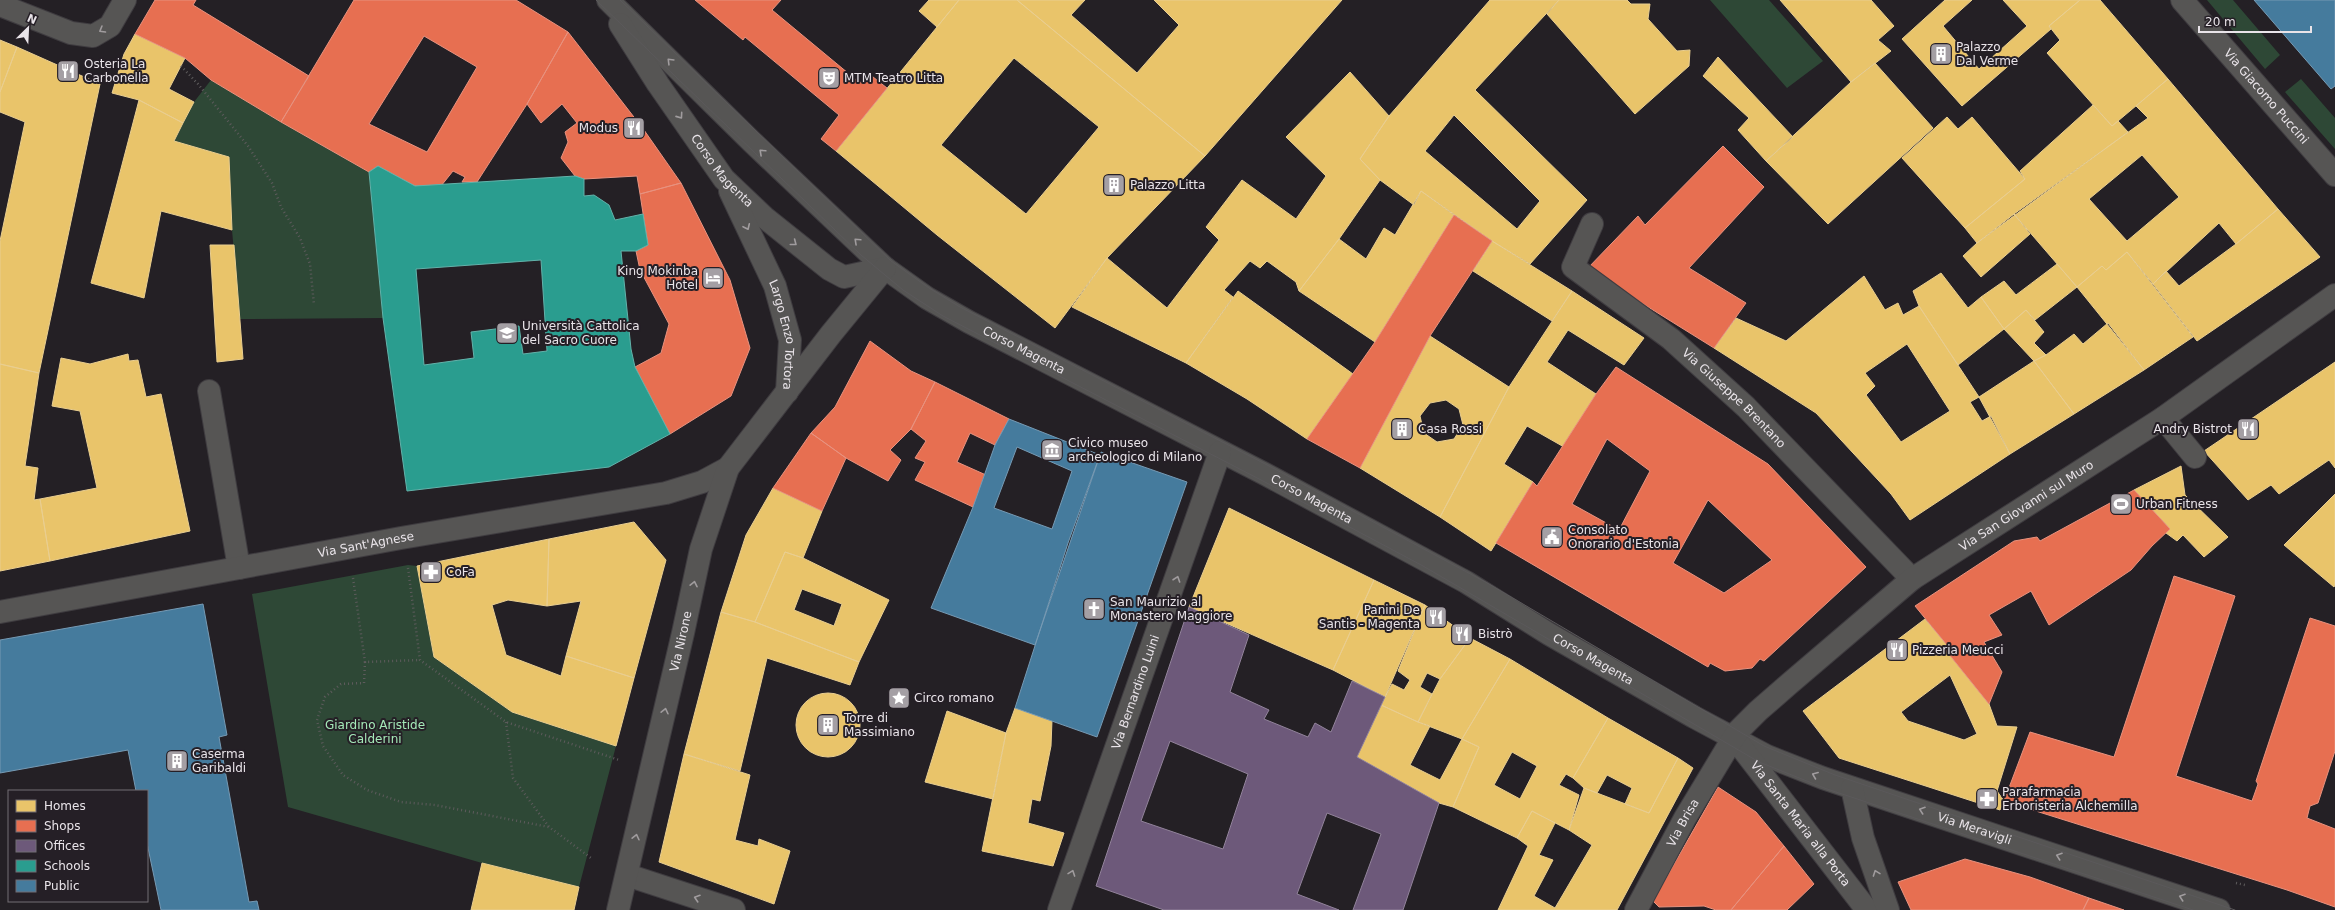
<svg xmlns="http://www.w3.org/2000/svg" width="2335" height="910" viewBox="0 0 2335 910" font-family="'DejaVu Sans',sans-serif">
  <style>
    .green { fill: #2e4836 }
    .homes { fill: #e9c46a; stroke: #e9ce90; fill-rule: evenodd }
    .shops { fill: #e76f51; stroke: #e8927f; fill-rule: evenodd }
    .offices { fill: #6d597a; stroke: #92839b; fill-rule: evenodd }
    .schools { fill: #2a9d8f; stroke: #63b2aa; fill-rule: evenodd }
    .public { fill: #457b9d; stroke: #769ab4; fill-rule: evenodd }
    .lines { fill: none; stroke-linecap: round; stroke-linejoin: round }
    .minor-casing { stroke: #3f3c40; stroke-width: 24 }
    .path { stroke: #5d5b5c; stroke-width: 2.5; stroke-dasharray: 1 3; stroke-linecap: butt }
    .minor { stroke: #565554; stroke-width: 22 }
    .tram { stroke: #5b595b; stroke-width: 1 }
    .oneway { stroke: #a09c9e }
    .labels { text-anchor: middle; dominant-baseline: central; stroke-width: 4; stroke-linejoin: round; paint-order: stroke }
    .poi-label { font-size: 12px; fill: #e9e4e9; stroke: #251f26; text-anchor: start }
    .street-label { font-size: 12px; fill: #e9e4e9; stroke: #251f26 }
    .park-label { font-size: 12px; fill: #a4e9b8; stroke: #251f26 }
  </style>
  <rect width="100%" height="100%" fill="#242025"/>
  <!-- green -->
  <path class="green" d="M1710 0H1769L1823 61 1787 88Z
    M2207 0H2233L2280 55 2265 69Z
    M2301 79 2335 118V149L2285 92Z
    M211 80 369 172 383 318 240 319 232 230 229 157 174 141 194 102Z
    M408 565 417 566 434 657 512 712 616 746 579 887 482 863 288 807 252 594Z"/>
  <!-- homes -->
  <path class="homes" d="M929 0H959L937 27 919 11Z
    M959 0H1017L1205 156 1107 258 1055 328 937 235 836 151ZM1014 58 1099 127 1026 214 941 145Z
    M1017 0H1085L1071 15 1137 73 1179 25 1154 0H1342L1205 156Z
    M1490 0H1559L1475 90 1587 200 1530 264 1492 241 1421 191 1414 205 1380 180 1360 159 1389 116ZM1454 115 1540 201 1517 229 1425 151Z
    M1559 0H1627L1631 4H1650L1648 19 1677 51 1690 50 1689 66 1635 114 1547 14Z
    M1780 0H1871L1894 26 1878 40 1891 51 1851 82Z
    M1945 0H1972L1943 26 1979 69 2027 26 2003 0H2080L2049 26 2051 29 1962 106 1902 39Z
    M2080 0H2100L2168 79 2112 126 2047 53 2060 40 2049 26Z
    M135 34 185 58 169 89 194 102 183 123 139 100 112 93 124 54Z
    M0 40 17 47 0 92Z
    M17 47 100 84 39 373 0 364V241L25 122 0 112V92Z
    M1718 57 1793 137 1766 161 1738 130 1749 118 1703 76Z
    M1875 63 1933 128 1828 224 1766 161 1851 82Z
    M1350 72 1389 116 1360 159 1380 180 1339 239 1299 291 1296 282 1267 261 1260 268 1250 261 1224 290 1233 297 1186 363 1072 307 1107 258 1167 308 1219 240 1206 227 1242 180 1296 219 1326 176 1286 137Z
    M2168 79 2278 209 2236 244 2219 223 2153 284 2127 252 2106 270 2102 266 2077 287 2014 214 2148 118 2136 106ZM2142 155 2179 197 2127 241 2089 199Z
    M139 100 183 123 174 141 229 157 232 230 161 211 144 298 91 283Z
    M2093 105 2112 126 2118 121 2128 132 1977 243 1965 228 2025 179 2020 171Z
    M1947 117 1958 129 1972 117 2025 179 1965 228 1902 158Z
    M1421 191 1454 215 1375 342 1299 291 1339 239 1366 259 1384 228 1395 235Z
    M2278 209 2320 257 2197 341 2153 284 2166 271 2179 286 2236 244Z
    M2014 214 2030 234 1981 277 1963 256 1977 243Z
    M1492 241 1572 291 1552 321 1473 271Z
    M210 245H234L243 359 217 362Z
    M2127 252 2193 337 2144 370 2077 287 2102 266 2106 270Z
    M2057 264 2077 287 2035 320 2026 310 2004 329 1981 297 2004 281 2016 295Z
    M1941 273 1968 308 1981 297 2004 329 1958 365 1919 306 1913 291Z
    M1864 276 1885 310 1898 303 1903 315 1919 306 1979 397 1970 402 1982 421 1991 416 2010 454 1910 520 1891 494 1816 413 1714 348 1736 318 1786 341ZM1907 344 1950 411 1901 442 1866 395 1875 386 1865 373Z
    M1238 291 1353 374 1307 439 1247 399 1186 363Z
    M1572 291 1644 338 1624 365 1568 330 1547 362 1596 394 1564 447 1527 426 1504 464 1533 482 1491 551 1440 517 1509 387Z
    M2026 310 2044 332 2034 343 2046 355 2034 361 2004 329Z
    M2108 323 2144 370 2074 414 2034 361 2046 355 2074 334 2083 344Z
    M1430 336 1509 387 1440 517 1360 468ZM1446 400 1459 409 1463 425 1454 439 1437 442 1424 433 1420 416 1430 403Z
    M128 354 129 361 138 360 146 397 161 394 190 531 50 561 40 499 97 488 80 411 52 406 61 358 90 364Z
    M2034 361 2074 414 2010 454 1979 397Z
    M2335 362V468L2329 460 2279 494 2271 485 2248 500 2204 451Z
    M0 364 39 373 25 466 38 468 34 500 40 499 50 561 0 571Z
    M2181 466 2185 495 2228 537 2204 557 2183 535 2177 541 2166 533 2170 529 2134 490Z
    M773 488 822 511 803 558 785 552 755 622 721 612 746 535Z
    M2335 494V585L2334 587 2284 545Z
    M1229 508 1374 580 1333 670 1189 607Z
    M634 522 666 560 634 678 566 656 581 601 547 606 549 539Z
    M549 539 547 606 508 600 492 605 506 655 561 676 566 656 634 678 616 746 512 712 434 657 417 566Z
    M785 552 803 558 889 600 859 662 755 622ZM802 589 842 604 834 626 794 610Z
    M1374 580 1425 605 1385 697 1333 670Z
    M1425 605 1470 638 1440 679 1427 673 1420 687 1432 694 1418 722 1381 705 1392 684 1404 690 1410 680 1398 671Z
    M721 612 755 622 859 662 850 685 767 658 740 771 684 754Z
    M1925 619 1947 645 1944 648 1989 704 1997 726 2017 727 1997 791 2004 801 2000 810 1839 758 1803 711ZM1950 675 1977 734 1964 740 1908 721 1901 712Z
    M1470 638 1510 659 1462 739 1418 722 1440 679Z
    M1510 659 1608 718 1573 778 1566 774 1559 785 1579 795 1569 830 1532 811 1517 838 1453 807 1479 747 1462 739ZM1512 752 1537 766 1520 799 1494 785Z
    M796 725a32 32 0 1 1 64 0a32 32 0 1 1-64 0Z
    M1381 705 1418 722 1430 726 1410 765 1440 780 1462 739 1479 747 1453 807 1439 803 1357 757Z
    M1015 708 1052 720 1051 746 1040 801 1032 799 1028 823 1064 833 1053 866 982 851 1006 733Z
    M947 711 1006 733 993 799 925 782Z
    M1608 718 1678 758 1649 813 1625 804 1632 788 1607 775 1597 793 1584 788 1573 778Z
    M684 754 750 775 735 840 758 846 759 839 790 851 774 904 659 862Z
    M1678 758 1693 768 1617 910H1498L1528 846 1517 838 1532 811 1555 823 1539 855 1553 860 1534 896 1555 908 1592 845 1569 830 1584 788 1649 813Z
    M482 863 579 887 574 910H471Z"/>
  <!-- shops -->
  <path class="shops" d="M155 0H196L193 5 309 76 281 122 211 80 185 58 135 34Z
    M354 0H516L568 32 527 104 477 182H462L465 177 453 171 441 186H415L378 166 369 172 281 122ZM424 36 477 67 427 152 369 124Z
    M695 0H781L772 10 860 83 868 73 887 88 836 151 821 139 839 115 745 37 743 40Z
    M568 32 644 130 681 183 640 194 637 176 584 179 575 176 561 158 568 142 565 132 577 123 562 104 541 123 527 104Z
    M1723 146 1764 187 1689 268 1746 303 1714 348 1587 269 1638 216 1645 225Z
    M681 183 730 280 750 348 731 396 670 434 635 367 661 353 669 324 640 270 636 251 648 245 640 194Z
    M1454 215 1492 241 1430 336 1360 468 1307 439 1375 342Z
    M870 341 911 371 935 382 911 429 890 450 901 460 888 481 846 458 811 433 835 407Z
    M1616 367 1768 464 1866 567 1764 661 1760 659 1752 668 1725 671 1710 663 1708 667 1496 543 1533 482 1537 486 1596 394ZM1607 439 1650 471 1619 530 1572 504ZM1708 500 1772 560 1724 593 1673 563Z
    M935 382 1009 419 995 445 970 433 957 462 986 475 973 507 915 480 925 462 915 458 926 441 911 429Z
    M811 433 846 458 822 511 773 488Z
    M2134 490 2170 529 2152 546 2131 570 2049 625 2031 591 1989 615 2002 635 1984 642 2002 672 1989 704 1944 648 1947 645 1915 606 2014 541 2037 537 2040 541Z
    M2174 576 2235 596 2176 776 2252 801 2258 784 2256 781 2310 618 2335 626V751L2318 803 2310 806 2307 818 2335 829V907L2287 890 2004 801 2030 732 2114 757Z
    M1718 787 1756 812 1784 846 1731 910H1716L1704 906 1659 907 1653 901Z
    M1784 846 1814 884 1787 910H1731Z
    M1965 859 2030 877 2089 898 2083 910H1911L1898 882Z
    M2089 898 2124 910H2083Z"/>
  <!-- offices -->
  <path class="offices" d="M1189 607 1249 635 1230 692 1269 710 1264 719 1308 737 1315 723 1331 732 1352 681 1385 697 1357 757 1439 803 1403 910H1353L1381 834 1327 813 1297 894 1339 910H1164L1096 886ZM1170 741 1248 774 1223 849 1141 821Z"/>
  <!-- schools -->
  <path class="schools" d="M378 166 415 186 575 176 584 179V196L594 195 609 205 615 220 643 214 648 245 636 251H621L631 349 635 367 670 434 609 467 407 491 383 318 369 172ZM541 260 547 351 523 354 519 326 471 332 474 358 424 365 416 269Z"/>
  <!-- public -->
  <path class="public" d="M2254 0H2335V86L2331 89Z
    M1009 419 1100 455 1035 645 931 608 973 507 995 445ZM1017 447 1072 471 1052 529 994 508Z
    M1101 452 1187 482 1097 737 1015 708 1068 543Z
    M203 604 227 735 219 737 249 902 257 901 259 910H161L147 843V791H136L128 750 0 773V640Z"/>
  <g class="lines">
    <!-- minor casing -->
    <g class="minor-casing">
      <g id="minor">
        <path id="s1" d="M608 0 752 142 885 268 927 298 969 322 1265 474 1466 582 1549 634 1694 717 1767 756 1823 778 2219 910"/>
        <path id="s2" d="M2182 0 2335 175"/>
        <path d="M0 5 71 33 93 36 110 26 125 0"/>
        <path id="s3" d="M620 24 658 84 724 179 764 217 829 269 844 277 885 268"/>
        <path id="s4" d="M730 191 775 286 790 340 787 392"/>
        <path id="s5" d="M1592 224 1573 267 1671 339 1746 407 1912 579"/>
        <path d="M209 391 239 568"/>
        <path d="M2163 418 2195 457"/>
        <path id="s6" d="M0 612 401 538 666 493 702 482 728 468"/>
        <path id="s7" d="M1738 743 1867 910"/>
        <path d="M1852 788 1863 838 1888 910"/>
        <path d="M627 875 734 910"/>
        <path id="s8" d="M618 910 683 633 701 549 728 468 831 334 885 268"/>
        <path id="s9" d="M1059 910 1220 452"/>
        <path id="s10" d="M1636 910 1685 818 1729 745 1738 731 1758 711 1789 684 1912 579 2163 418 2335 295"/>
      </g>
    </g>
    <!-- path -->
    <path class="path" d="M181 66 198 84 248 146 272 183 281 207 300 238 310 264 314 305
      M408 568 420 660 506 722 619 760
      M353 578 365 662 420 660
      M365 662 364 683 341 684 325 697 317 720 323 746 343 775 367 790 401 802 435 805 549 827
      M506 722 513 778 549 827 591 858
      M2236 883 2245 885"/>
    <!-- minor -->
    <use href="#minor" class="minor"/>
    <!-- tram -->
    <path class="tram" d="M596 0 861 255 903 290 943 316 1263 481 1423 566 1759 762 1827 789 2193 910
      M620 0 891 261 929 288 960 307 1269 466 1489 584 1764 746 1835 775 2235 910"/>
  </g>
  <!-- one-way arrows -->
  <defs><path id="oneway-chevron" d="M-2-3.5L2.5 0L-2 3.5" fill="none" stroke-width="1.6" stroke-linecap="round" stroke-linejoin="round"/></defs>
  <g class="oneway">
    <use href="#oneway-chevron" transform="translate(102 30) rotate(150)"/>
    <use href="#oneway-chevron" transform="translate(670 61) rotate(-135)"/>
    <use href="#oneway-chevron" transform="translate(680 116) rotate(55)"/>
    <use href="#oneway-chevron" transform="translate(762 152) rotate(-137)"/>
    <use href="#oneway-chevron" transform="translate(747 227) rotate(65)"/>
    <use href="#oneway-chevron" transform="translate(857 241) rotate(-137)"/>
    <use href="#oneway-chevron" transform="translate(794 243) rotate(38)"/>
    <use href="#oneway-chevron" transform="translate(1177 579) rotate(-71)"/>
    <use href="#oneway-chevron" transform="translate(694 584) rotate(-78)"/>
    <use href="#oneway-chevron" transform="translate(665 711) rotate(-77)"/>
    <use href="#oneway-chevron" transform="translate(1815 775) rotate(-158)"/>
    <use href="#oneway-chevron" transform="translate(1922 810) rotate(-161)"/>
    <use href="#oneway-chevron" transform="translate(636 837) rotate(-77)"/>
    <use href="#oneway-chevron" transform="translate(2059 856) rotate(-161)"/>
    <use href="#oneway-chevron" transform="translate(1072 873) rotate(-70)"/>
    <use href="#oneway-chevron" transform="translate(1876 873) rotate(-110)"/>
    <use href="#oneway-chevron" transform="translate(2182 897) rotate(-161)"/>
    <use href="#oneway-chevron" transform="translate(697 898) rotate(-162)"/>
  </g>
  <!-- icons -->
  <defs>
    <g id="building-square" transform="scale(1.15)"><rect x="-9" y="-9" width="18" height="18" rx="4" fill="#a49fa4" stroke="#251f26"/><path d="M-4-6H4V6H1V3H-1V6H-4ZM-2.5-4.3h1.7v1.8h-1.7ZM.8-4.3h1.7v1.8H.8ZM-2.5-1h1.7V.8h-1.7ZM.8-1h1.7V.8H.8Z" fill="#fff"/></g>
    <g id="restaurant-square" transform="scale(1.15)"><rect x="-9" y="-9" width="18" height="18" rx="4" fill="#a49fa4" stroke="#251f26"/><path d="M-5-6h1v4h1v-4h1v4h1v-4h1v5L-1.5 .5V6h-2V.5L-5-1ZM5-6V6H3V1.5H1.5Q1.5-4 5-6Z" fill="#fff"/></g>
    <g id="theatre-square" transform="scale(1.15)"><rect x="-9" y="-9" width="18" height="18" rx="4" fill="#a49fa4" stroke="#251f26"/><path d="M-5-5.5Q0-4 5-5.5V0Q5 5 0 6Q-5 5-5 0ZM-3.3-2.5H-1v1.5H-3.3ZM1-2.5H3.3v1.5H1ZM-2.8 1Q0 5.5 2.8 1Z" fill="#fff"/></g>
    <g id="hotel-square" transform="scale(1.15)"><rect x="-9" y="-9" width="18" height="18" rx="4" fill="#a49fa4" stroke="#251f26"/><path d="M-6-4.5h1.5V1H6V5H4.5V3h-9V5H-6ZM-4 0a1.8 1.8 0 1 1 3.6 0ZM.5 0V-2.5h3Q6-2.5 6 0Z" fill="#fff"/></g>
    <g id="university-square" transform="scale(1.15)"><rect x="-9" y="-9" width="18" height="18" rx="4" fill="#a49fa4" stroke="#251f26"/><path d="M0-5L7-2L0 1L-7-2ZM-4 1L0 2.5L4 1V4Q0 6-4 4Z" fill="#fff"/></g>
    <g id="museum-square" transform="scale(1.15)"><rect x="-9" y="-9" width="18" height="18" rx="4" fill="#a49fa4" stroke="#251f26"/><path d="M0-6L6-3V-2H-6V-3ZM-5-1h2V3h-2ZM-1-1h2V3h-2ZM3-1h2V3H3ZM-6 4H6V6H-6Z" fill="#fff"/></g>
    <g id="stadium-square" transform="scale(1.15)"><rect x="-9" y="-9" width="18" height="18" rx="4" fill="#a49fa4" stroke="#251f26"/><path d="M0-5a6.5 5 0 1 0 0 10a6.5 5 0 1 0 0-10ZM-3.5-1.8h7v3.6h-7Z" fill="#fff"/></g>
    <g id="civic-square" transform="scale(1.15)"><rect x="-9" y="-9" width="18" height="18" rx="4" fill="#a49fa4" stroke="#251f26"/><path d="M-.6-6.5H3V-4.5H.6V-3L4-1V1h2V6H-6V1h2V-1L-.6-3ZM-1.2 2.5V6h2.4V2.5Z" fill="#fff"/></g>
    <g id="pharmacy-square" transform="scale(1.15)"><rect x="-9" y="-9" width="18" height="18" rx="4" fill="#a49fa4" stroke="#251f26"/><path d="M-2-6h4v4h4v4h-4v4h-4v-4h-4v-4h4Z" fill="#fff"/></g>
    <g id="church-square" transform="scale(1.15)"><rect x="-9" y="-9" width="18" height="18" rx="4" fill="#a49fa4" stroke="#251f26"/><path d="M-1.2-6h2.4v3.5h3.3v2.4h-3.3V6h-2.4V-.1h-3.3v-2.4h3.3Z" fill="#fff"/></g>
    <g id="sight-square" transform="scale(1.15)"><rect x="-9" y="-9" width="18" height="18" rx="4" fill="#a49fa4" stroke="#251f26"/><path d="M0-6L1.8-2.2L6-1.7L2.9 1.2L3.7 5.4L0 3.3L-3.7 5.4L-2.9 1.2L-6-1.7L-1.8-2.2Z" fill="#fff"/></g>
  </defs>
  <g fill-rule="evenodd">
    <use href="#building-square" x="1941" y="54"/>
    <use href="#restaurant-square" x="68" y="71"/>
    <use href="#theatre-square" x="829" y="78"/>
    <use href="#restaurant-square" x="634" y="128"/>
    <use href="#building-square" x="1114" y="185"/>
    <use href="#hotel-square" x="713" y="278"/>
    <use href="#university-square" x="507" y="333"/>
    <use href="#building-square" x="1402" y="429"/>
    <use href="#restaurant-square" x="2248" y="429"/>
    <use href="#museum-square" x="1052" y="450"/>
    <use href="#stadium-square" x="2121" y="504"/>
    <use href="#civic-square" x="1552" y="537"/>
    <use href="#pharmacy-square" x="431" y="572"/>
    <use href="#church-square" x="1094" y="609"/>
    <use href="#restaurant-square" x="1436" y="617"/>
    <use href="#restaurant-square" x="1462" y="634"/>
    <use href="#restaurant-square" x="1897" y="650"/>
    <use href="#sight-square" x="899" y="698"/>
    <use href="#building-square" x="828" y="725"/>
    <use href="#building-square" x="177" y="761"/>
    <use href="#pharmacy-square" x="1987" y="799"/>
  </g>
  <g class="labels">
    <!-- poi labels -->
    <g class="poi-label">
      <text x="1956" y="47">Palazzo<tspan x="1956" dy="14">Dal Verme</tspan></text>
      <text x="84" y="64">Osteria La<tspan x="84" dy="14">Carbonella</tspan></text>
      <text x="844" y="78">MTM Teatro Litta</text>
      <text x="618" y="128" text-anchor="end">Modus</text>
      <text x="1130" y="185">Palazzo Litta</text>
      <text x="698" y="271" text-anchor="end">King Mokinba<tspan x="698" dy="14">Hotel</tspan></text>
      <text x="522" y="326">Università Cattolica<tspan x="522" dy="14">del Sacro Cuore</tspan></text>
      <text x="1418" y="429">Casa Rossi</text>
      <text x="2232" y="429" text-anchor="end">Andry Bistrot</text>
      <text x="1068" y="443">Civico museo<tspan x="1068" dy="14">archeologico di Milano</tspan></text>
      <text x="2136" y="504">Urban Fitness</text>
      <text x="1568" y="530">Consolato<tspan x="1568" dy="14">Onorario d'Estonia</tspan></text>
      <text x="446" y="572">CoFa</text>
      <text x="1110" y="602">San Maurizio al<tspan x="1110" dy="14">Monastero Maggiore</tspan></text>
      <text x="1420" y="610" text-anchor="end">Panini De<tspan x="1420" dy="14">Santis - Magenta</tspan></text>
      <text x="1478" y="634">Bistrò</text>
      <text x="1912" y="650">Pizzeria Meucci</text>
      <text x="914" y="698">Circo romano</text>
      <text x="844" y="718">Torre di<tspan x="844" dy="14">Massimiano</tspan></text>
      <text x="192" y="754">Caserma<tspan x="192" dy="14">Garibaldi</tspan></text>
      <text x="2002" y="792">Parafarmacia<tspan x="2002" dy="14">Erboristeria Alchemilla</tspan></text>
    </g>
    <!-- street labels -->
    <g class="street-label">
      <text stroke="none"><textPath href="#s2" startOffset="128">Via Giacomo Puccini</textPath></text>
      <text stroke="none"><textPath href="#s3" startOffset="179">Corso Magenta</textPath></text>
      <text stroke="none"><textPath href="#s4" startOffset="155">Largo Enzo Tortora</textPath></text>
      <text stroke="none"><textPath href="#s1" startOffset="547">Corso Magenta</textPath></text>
      <text stroke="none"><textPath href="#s5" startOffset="255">Via Giuseppe Brentano</textPath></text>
      <text stroke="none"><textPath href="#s1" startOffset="871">Corso Magenta</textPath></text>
      <text stroke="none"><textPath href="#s10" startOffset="573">Via San Giovanni sul Muro</textPath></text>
      <text stroke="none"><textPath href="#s6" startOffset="372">Via Sant'Agnese</textPath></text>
      <text stroke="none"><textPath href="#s8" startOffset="276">Via Nirone</textPath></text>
      <text stroke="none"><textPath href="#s1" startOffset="1195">Corso Magenta</textPath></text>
      <text stroke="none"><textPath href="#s9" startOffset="231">Via Bernardino Luini</textPath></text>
      <text stroke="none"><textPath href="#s10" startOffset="99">Via Brisa</textPath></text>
      <text stroke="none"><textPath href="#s7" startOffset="102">Via Santa Maria alla Porta</textPath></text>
      <text stroke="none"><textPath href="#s1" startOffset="1614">Via Meravigli</textPath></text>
    </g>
    <!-- park labels -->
    <g class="park-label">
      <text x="375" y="725">Giardino Aristide<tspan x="375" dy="14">Calderini</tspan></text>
    </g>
  </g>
  <!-- legend -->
  <rect x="8" y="790" width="140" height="112" fill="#251f26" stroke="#736e74"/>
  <rect x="16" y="800" width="20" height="12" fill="#e9c46a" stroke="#736e74"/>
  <text x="44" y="810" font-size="12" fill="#e9e4e9">Homes</text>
  <rect x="16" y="820" width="20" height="12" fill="#e76f51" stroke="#736e74"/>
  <text x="44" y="830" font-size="12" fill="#e9e4e9">Shops</text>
  <rect x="16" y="840" width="20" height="12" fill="#6d597a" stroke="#736e74"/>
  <text x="44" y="850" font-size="12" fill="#e9e4e9">Offices</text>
  <rect x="16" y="860" width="20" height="12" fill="#2a9d8f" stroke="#736e74"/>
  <text x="44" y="870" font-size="12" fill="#e9e4e9">Schools</text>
  <rect x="16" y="880" width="20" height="12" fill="#457b9d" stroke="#736e74"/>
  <text x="44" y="890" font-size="12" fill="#e9e4e9">Public</text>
  <!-- north arrow -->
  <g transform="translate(28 28) rotate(24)" stroke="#251f26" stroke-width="3" paint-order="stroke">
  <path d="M0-3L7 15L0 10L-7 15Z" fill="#e9e4e9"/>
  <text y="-6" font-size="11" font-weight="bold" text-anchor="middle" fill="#e9e4e9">N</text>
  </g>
  <!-- scale -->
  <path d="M2199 26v6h112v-6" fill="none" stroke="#e9e4e9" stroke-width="2"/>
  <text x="2205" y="26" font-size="12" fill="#e9e4e9" stroke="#251f26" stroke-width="3" paint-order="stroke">20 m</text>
</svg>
